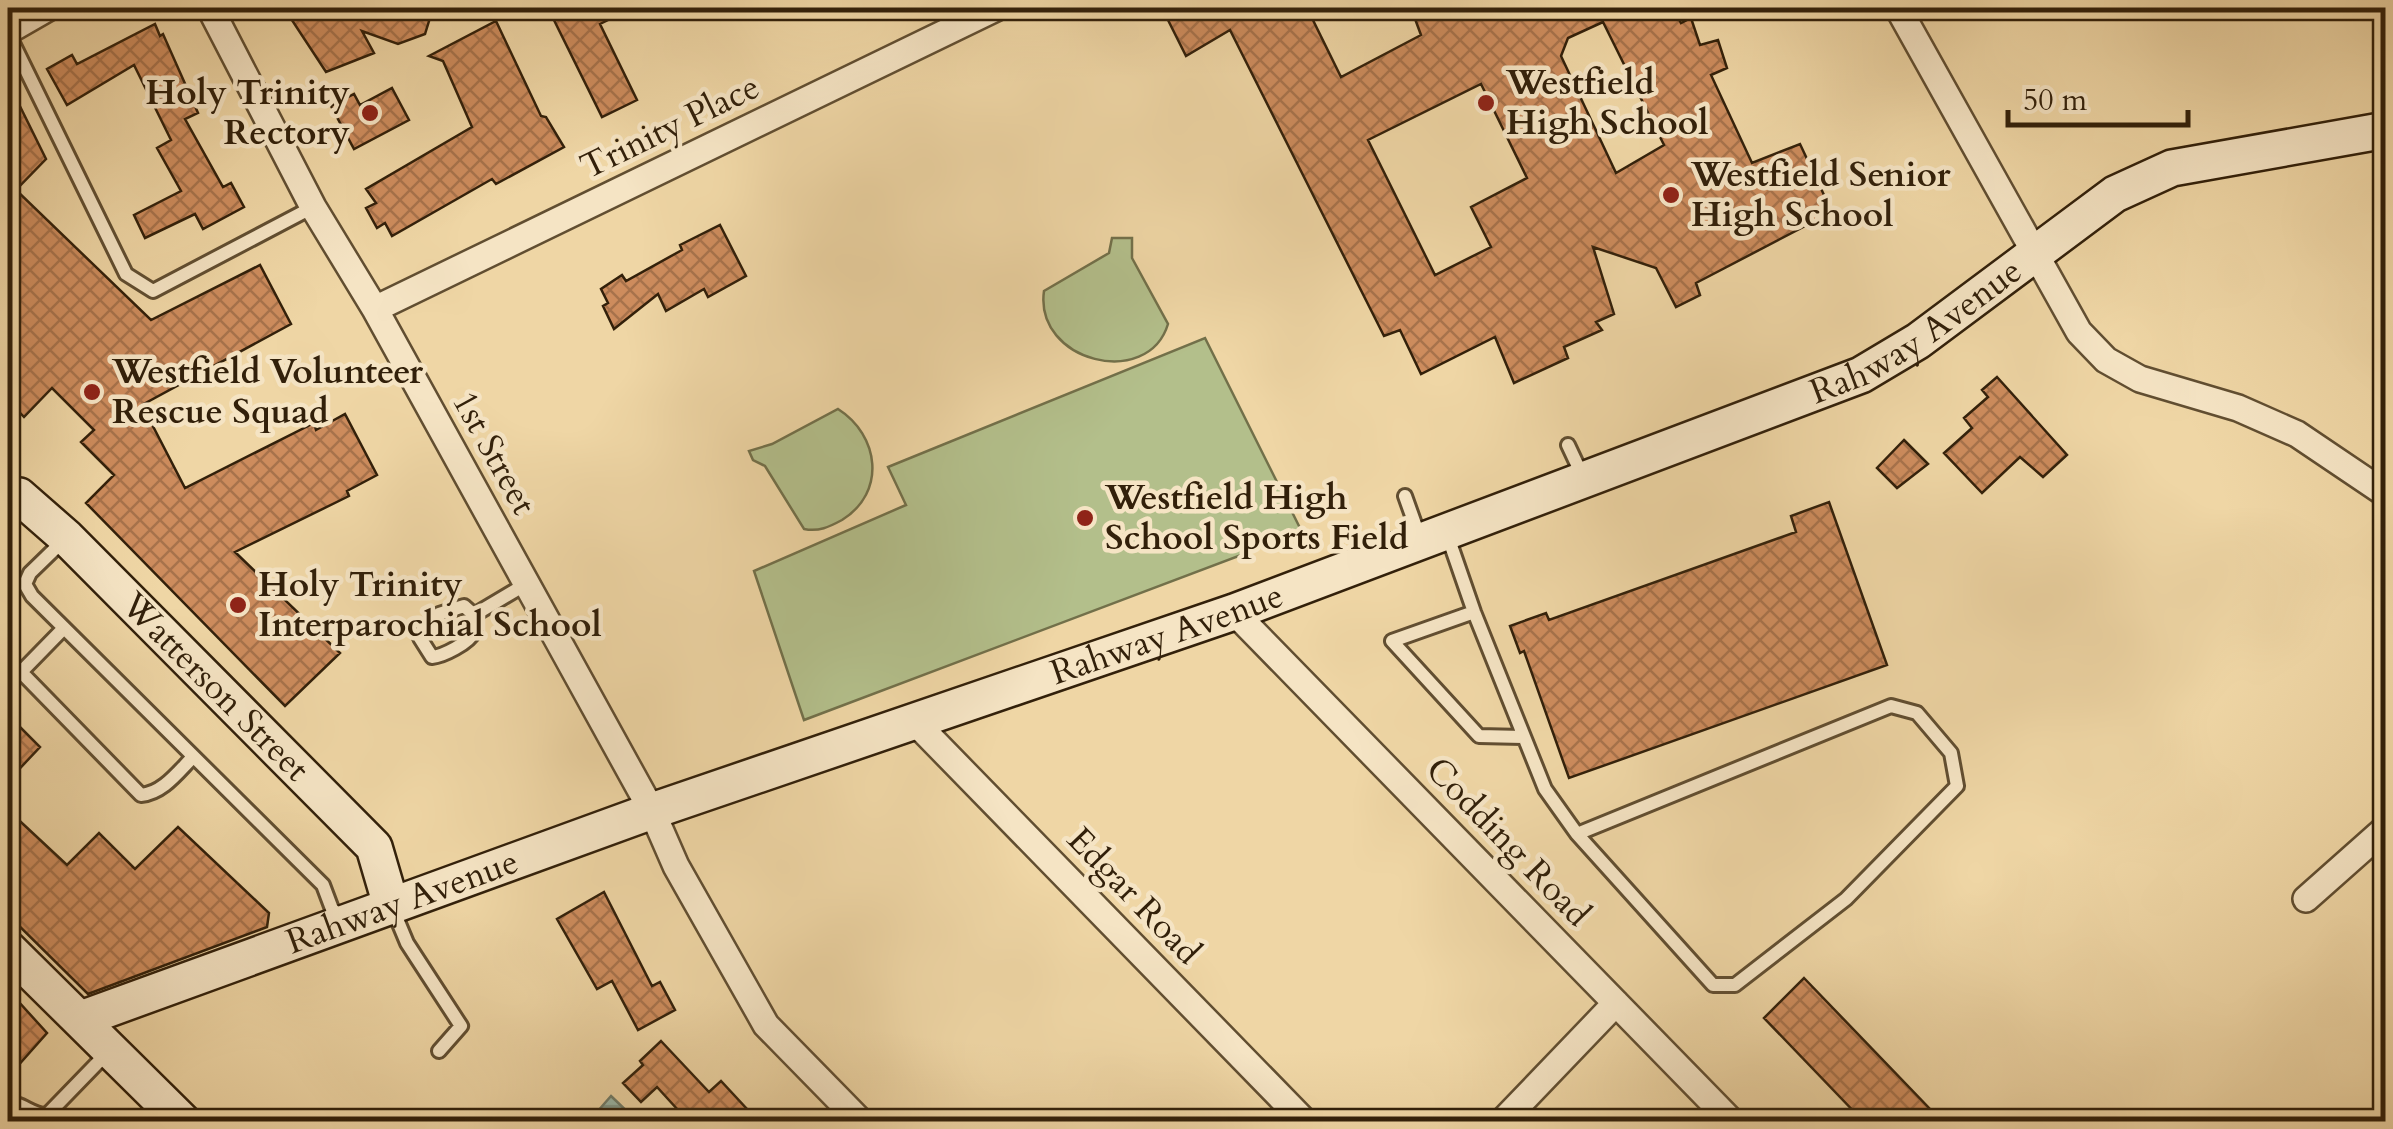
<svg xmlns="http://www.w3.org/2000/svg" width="2393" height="1129" viewBox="0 0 2393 1129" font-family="Cardo,serif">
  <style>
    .green { fill: #b3bf8b; stroke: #72704a; stroke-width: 2.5 }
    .water { fill: url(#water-rules); stroke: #707c6a; stroke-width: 2.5 }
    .building { fill: url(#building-cross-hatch); stroke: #32200a; stroke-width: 2.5; fill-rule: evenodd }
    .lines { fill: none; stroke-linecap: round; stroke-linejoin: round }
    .lane-casing { stroke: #614e31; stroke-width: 18 }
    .street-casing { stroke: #614e31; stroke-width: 30 }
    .secondary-casing { stroke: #32200a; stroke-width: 40 }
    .lane { stroke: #f5e4c4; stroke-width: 12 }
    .street { stroke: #f5e4c4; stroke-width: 25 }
    .secondary { stroke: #f5e4c4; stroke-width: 35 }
    .poi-dot { fill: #8f2418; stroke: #f5e4c4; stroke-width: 4 }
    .labels { text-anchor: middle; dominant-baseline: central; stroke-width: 9; stroke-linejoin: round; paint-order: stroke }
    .poi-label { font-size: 35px; font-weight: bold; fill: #32200a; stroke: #f5e4c4; text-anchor: start }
    .street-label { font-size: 35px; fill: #32200a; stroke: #f5e4c4 }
  </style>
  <defs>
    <pattern id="water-rules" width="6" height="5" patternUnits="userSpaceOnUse" patternTransform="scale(2.5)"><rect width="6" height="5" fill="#9ab9aa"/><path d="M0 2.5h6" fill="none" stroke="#7e9689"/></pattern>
    <pattern id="building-cross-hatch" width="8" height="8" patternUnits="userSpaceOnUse" patternTransform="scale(2.5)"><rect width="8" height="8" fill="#cd8c5d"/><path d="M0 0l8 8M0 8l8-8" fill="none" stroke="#a7724b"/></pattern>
  </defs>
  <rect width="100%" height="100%" fill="#efd6a5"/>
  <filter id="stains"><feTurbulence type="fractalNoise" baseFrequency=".002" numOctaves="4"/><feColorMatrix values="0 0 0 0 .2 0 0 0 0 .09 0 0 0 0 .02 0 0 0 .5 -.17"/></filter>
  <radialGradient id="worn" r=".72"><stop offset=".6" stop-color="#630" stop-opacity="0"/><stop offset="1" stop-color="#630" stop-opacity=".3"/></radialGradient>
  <!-- green -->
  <path class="green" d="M1112 238H1132V258L1168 324C1148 390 1034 362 1044 291L1109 253Z
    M1205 338 1302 532 804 720 754 571 906 505 888 467Z
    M838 409C879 435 887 492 842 520 829 527 819 532 804 529L765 466 753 460 749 451 772 444Z"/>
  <!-- water -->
  <path class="water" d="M611 1096 635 1119 633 1121H608L597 1112Z"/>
  <!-- building -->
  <path class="building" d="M284 8H433L425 34 398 44 362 31 374 53 326 72Z
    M548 8H633L600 24 637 100 602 117Z
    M1162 8H1307L1341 77 1421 35 1411 8H1673L1681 23 1691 18 1700 45 1718 40 1727 68 1711 75 1752 163 1800 144 1832 212 1696 283 1700 295 1676 307 1656 268 1593 247 1614 314 1596 322 1602 330 1564 347 1568 358 1514 383 1495 337 1421 374 1400 330 1384 336 1230 30 1186 56ZM1603 22 1664 145 1616 173 1561 56 1568 38ZM1481 84 1527 178 1471 207 1491 247 1435 275 1368 140Z
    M496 21 541 116 546 117 564 147 496 184 492 179 392 236 385 223 377 228 366 208 376 203 366 189 472 127 443 61 429 56Z
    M155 24 160 36 163 34 198 113 185 119 223 187 231 183 244 207 203 229 195 214 145 238 134 215 181 191 157 148 171 140 134 65 67 105 47 69 72 55 77 64Z
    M8 82 46 159 16 190 151 320 260 265 291 324 142 405 185 488 314 423 316 430 345 414 377 475 347 491 349 496 235 552 340 653 285 706 86 503 114 475 81 442 94 430 52 388 24 417 8 400Z
    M392 88 409 120 354 149 331 106 354 94 360 105Z
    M720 225 746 276 708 297 704 289 666 311 658 294 614 329 603 306 608 303 601 289 622 275 626 281 682 250 680 245Z
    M1997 377 2067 455 2043 477 2020 457 1982 493 1944 453 1972 428 1964 418 1988 397 1982 390Z
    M1904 440 1928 464 1897 488 1877 468Z
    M1829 502 1887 665 1569 778 1524 651 1520 653 1510 626 1546 613 1549 620 1796 532 1791 516Z
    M8 715 40 747 8 781Z
    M8 810 67 865 99 833 135 869 178 827 269 913 267 927 88 994 8 915Z
    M604 892 652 986 660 982 675 1010 638 1030 612 981 597 989 557 919Z
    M1804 978 1930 1109 1918 1122H1864L1764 1018Z
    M8 990 47 1033 8 1077Z
    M661 1041 709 1092 721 1081 746 1108 731 1122H689L657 1087 641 1102 623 1083 643 1065 640 1061Z"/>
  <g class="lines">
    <!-- lane casing -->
    <g class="lane-casing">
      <path id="lane" d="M8 33 126 274 153 291 313 207
        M1568 445 1583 477
        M1405 496 1421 541
        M1447 534 1474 612 1545 789 1577 834 1713 985H1735L1846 899 1957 786 1951 753 1917 713 1891 706 1577 834
        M65 539 30 573 25 584 32 596 323 885 332 909 343 919
        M1474 612 1392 641 1479 736 1523 737
        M474 615 464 606 439 614 423 628 420 638 432 657C443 656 469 643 474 632 476 627 475 620 474 615L526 584
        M63 629 21 672 141 795C163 793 178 772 193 757
        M392 907 407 943 461 1026 439 1051
        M8 1104C21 1101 32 1116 47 1115L109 1051"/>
    </g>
    <!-- street casing -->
    <g class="street-casing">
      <path id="street" d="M210 8 313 207 375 309 652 811 676 866 766 1025 861 1122
        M1898 8 2079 332 2106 360 2140 379 2238 408 2297 434 2386 494
        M8 31 48 8
        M375 309 996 8
        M1234 612 1732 1122
        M913 720 1305 1122
        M2306 899 2386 828
        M1502 1122 1616 1003"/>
    </g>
    <!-- secondary casing -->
    <g class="secondary-casing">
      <g id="secondary">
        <path id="s1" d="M8 495 19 496 67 538 374 847 391 905"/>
        <path d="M8 949 183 1122"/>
        <path id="s2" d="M81 1019 652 811 1234 612 1861 375 1918 341 2115 194 2172 168 2386 130"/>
      </g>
    </g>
    <!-- lane -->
    <use href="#lane" class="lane"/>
    <!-- street -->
    <use href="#street" class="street"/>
    <!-- secondary -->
    <use href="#secondary" class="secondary"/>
  </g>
  <!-- markers -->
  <g class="poi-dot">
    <circle cx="1486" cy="103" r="10"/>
    <circle cx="370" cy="113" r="10"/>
    <circle cx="1671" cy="195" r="10"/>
    <circle cx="92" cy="392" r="10"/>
    <circle cx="1085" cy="518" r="10"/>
    <circle cx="238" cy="605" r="10"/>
  </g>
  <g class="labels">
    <!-- poi labels -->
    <g class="poi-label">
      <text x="1506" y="83">Westfield<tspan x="1506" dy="40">High School</tspan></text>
      <text x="350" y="93" text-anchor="end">Holy Trinity<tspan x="350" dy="40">Rectory</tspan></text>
      <text x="1691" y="175">Westfield Senior<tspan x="1691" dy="40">High School</tspan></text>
      <text x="112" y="372">Westfield Volunteer<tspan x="112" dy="40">Rescue Squad</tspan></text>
      <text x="1105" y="498">Westfield High<tspan x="1105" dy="40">School Sports Field</tspan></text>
      <text x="258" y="585">Holy Trinity<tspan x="258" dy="40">Interparochial School</tspan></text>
    </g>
    <!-- street labels -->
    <g class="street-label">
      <text transform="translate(670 127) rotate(-26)">Trinity Place</text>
      <text stroke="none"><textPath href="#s2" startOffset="1962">Rahway Avenue</textPath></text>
      <text transform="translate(494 453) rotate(61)">1st Street</text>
      <text stroke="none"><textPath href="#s2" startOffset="1152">Rahway Avenue</textPath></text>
      <text stroke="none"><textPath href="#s1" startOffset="285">Watterson Street</textPath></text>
      <text transform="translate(1508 842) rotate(46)">Codding Road</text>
      <text transform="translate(1134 896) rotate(46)">Edgar Road</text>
      <text stroke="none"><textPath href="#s2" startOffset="342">Rahway Avenue</textPath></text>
    </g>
  </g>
  <!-- margin -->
  <rect width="2393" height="1129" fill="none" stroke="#efd6a5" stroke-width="40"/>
  <rect x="10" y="10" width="2373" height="1109" fill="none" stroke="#32200a" stroke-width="5"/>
  <rect x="20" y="20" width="2353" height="1089" fill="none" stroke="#32200a" stroke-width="2.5"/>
  <!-- scale -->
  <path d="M2008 110v15h180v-15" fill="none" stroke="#32200a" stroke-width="5"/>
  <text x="2023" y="110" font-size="30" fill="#32200a" stroke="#f5e4c4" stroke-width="8" paint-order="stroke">50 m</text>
  <rect width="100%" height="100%" filter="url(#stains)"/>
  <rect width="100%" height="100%" fill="url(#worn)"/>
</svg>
